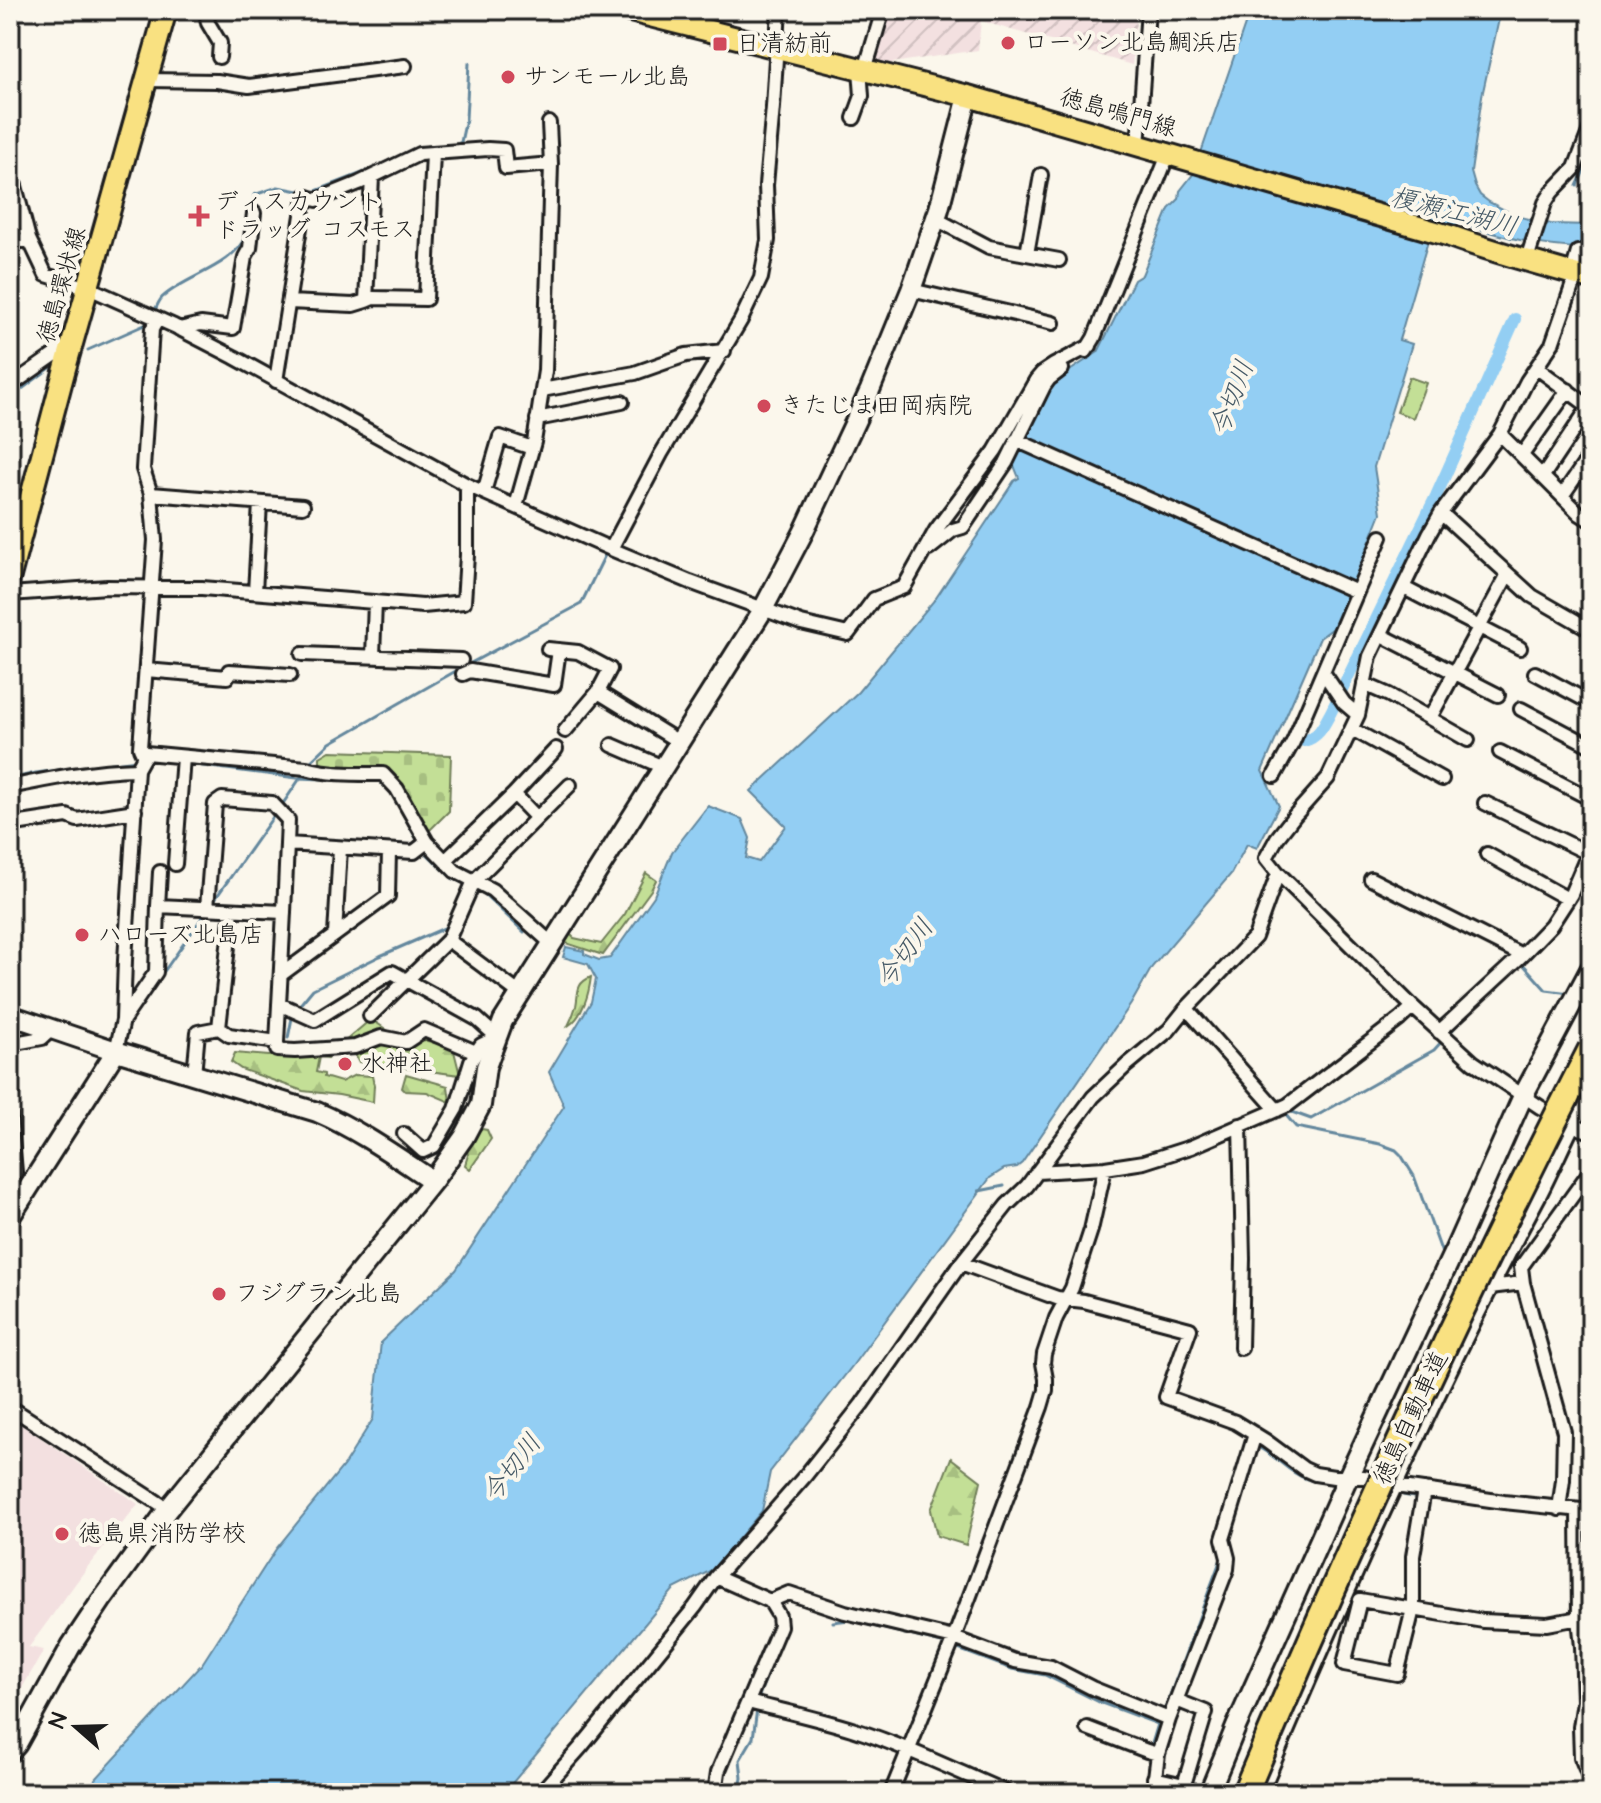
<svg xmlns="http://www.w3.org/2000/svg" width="1601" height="1803" viewBox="0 0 1601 1803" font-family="'Architects Daughter','Klee One',sans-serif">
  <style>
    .built { fill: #f3e0e0 }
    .industrial { fill: url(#industrial-furrows) }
    .forest { fill: url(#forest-firs); stroke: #707e59; stroke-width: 2 }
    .cemetery { fill: url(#cemetery-stones); stroke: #707e59; stroke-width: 2 }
    .pitch { fill: #c3df96; stroke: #707e59; stroke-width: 2 }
    .water { fill: #93cef3; stroke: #63879d; stroke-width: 2 }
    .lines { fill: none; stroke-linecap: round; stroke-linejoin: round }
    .stream { stroke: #63879d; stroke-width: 3 }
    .canal { stroke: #93cef3; stroke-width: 12 }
    .street-casing { stroke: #1c1c1c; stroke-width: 18 }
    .secondary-casing { stroke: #1c1c1c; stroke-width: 24 }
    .primary-casing { stroke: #1c1c1c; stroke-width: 26 }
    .street { stroke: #fbf7ec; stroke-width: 12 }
    .secondary { stroke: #fbf7ec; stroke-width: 18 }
    .primary { stroke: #f9e181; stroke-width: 20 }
    .highway-bridge-casing { stroke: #1c1c1c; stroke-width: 30; stroke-linecap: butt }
    .highway-bridge { stroke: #f9e181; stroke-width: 24 }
    .poi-dot { fill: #d1495b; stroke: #fbf7ec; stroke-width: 3 }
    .labels { text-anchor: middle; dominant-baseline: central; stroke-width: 8; stroke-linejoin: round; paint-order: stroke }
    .poi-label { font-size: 24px; fill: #1c1c1c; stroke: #fbf7ec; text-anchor: start }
    .street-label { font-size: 24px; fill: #1c1c1c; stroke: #fbf7ec }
    .water-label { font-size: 26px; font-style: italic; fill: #465a67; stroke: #fbf7ec }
  </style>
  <defs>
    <pattern id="industrial-furrows" width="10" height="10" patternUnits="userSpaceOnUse" patternTransform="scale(2)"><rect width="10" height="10" fill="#f3e0e0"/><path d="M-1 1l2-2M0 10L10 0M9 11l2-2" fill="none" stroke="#d0c0c0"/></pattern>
    <pattern id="forest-firs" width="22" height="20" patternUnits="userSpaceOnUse" patternTransform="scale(2)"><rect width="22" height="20" fill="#c3df96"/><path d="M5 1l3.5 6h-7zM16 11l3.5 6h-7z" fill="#a7bf81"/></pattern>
    <pattern id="cemetery-stones" width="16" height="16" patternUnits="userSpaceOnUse" patternTransform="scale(2)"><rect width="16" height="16" fill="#c3df96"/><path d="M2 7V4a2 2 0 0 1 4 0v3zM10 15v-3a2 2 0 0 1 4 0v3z" fill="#a7bf81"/></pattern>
  </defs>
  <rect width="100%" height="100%" fill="#fbf7ec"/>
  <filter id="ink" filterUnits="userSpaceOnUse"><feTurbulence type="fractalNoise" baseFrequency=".0125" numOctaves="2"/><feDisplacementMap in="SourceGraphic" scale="16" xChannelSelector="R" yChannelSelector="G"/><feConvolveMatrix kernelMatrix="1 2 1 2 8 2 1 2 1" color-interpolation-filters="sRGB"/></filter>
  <g filter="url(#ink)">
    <!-- built -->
    <path class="built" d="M10 1417 138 1504 89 1565 29 1647 44 1650 10 1709Z"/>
    <!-- industrial -->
    <path class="industrial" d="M878 10H1137L1132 65 981 21 978 50 872 66Z"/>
    <!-- forest -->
    <path class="forest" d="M646 873 656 880 651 890 603 955 563 942 567 931 574 938 601 944 625 914Z
      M591 977C589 993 583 1017 568 1026 571 1020 574 1013 576 1006 579 992 575 984 591 977Z
      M371 1019 390 1032 453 1047 460 1075 359 1062 354 1053 336 1049Z
      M235 1053 269 1056 277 1054H326L328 1058 319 1057 316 1072 324 1074V1077L341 1082 355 1075 372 1076 374 1085 373 1102 339 1095 303 1091 241 1069 231 1062Z
      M406 1074 448 1086 450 1102 427 1092 405 1091 402 1088Z
      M476 1128 487 1130 491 1139 470 1169 465 1165 468 1155 466 1145Z
      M951 1458 981 1481 966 1545 937 1536 931 1510Z"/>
    <!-- cemetery -->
    <path class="cemetery" d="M330 751 451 755 449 811 428 832 386 770 372 768 349 770 320 765V757Z"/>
    <!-- pitch -->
    <path class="pitch" d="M1409 377 1426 383 1413 418 1397 412Z"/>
    <!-- water -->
    <path class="water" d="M1250 10H1501L1482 96 1471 172 1475 186 1480 195 1489 202 1516 216 1551 224 1591 225V248C1544 249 1501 236 1457 222L1453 229 1428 241 1399 340 1412 344 1374 467 1381 513 1336 626 1320 638 1262 771 1279 806 1257 848 1247 844 1231 874 1152 967 1131 1004 1022 1163 1017 1167 1004 1169 990 1178 853 1365 770 1472 762 1511 712 1570 674 1589 504 1793H83L202 1664 276 1549 344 1465 373 1419 381 1342 456 1270 564 1106 549 1072 591 1002 596 979 588 964 563 957 566 947 584 951V954L599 960 610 958 654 896 672 852 708 806 742 819 750 838 746 858 759 862 786 826 751 791 858 692 936 598 1014 481 1019 478 1013 463 1049 391 1059 378 1098 352 1134 280 1142 275 1169 209 1179 199 1180 191 1194 173Z"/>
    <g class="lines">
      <!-- stream -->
      <path class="stream" d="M453 146 461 142 466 119 469 63
        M392 160 417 148H422
        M1577 186 1591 155
        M311 193 378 167
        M251 212 254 195 278 187 304 192
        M154 312C157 307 159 299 164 296 188 275 234 266 246 235
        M88 350 149 323
        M10 398 54 365
        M1436 496 1438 500
        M1450 512 1488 548
        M1517 574 1536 591 1591 622
        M148 760 180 763
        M188 764 297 778 379 781 391 792 420 845
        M308 764 330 743 454 672 581 604 605 555
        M10 779 36 773 137 760
        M280 808 305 771
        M424 851 452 878 465 884 462 894
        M480 890 524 932
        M1579 890 1591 865
        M213 902 275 814
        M1556 928 1569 907
        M1522 963 1546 990 1570 993
        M141 1004 206 912
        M298 1007 313 989 380 956 449 926
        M1448 1035 1470 1011
        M288 1038 293 1013
        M1284 1113 1296 1127 1380 1144 1396 1150 1401 1155 1414 1176 1443 1256
        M1283 1114 1289 1111 1311 1119 1434 1050 1443 1040
        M1042 1179 1074 1176
        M979 1191 1004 1186
        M1256 1446C1275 1454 1288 1473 1307 1479 1313 1482 1321 1482 1327 1483
        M1403 1495 1414 1497
        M1229 1542 1246 1484
        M833 1622 849 1620 946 1644
        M953 1647 1012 1669 1045 1675 1099 1702 1158 1724 1160 1721
        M758 1702 760 1693 787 1625
        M1163 1714 1222 1556
        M1151 1747 1158 1724
        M739 1793 742 1778 740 1760 753 1738 757 1709
        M1147 1793 1151 1755"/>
      <!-- canal -->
      <path class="canal" d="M1304 741C1319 737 1324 725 1331 712L1436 496 1515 319"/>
      <!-- street casing -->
      <g class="street-casing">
        <path id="street" d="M204 10 206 11 208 23 220 43 219 57
          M865 70 883 10
          M147 80 217 81 249 86 405 66
          M854 118 862 96 860 69
          M1138 146 1148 10
          M10 167 29 239 46 275 89 288 174 326 234 357 467 485 611 549 690 582 801 623 848 634 874 599 904 587 936 530 995 451 1036 380 1042 373 1054 365 1090 346
          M372 177 366 301 373 298 426 299 433 154
          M936 219 989 247 1059 260
          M10 244 29 239
          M1027 254 1041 175
          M1527 259 1545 203 1552 192 1575 168 1591 127
          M1572 273 1578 252 1591 251
          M911 290 1053 323
          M289 302 353 305 366 301
          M179 329 201 324 233 328 245 257 250 248 254 213
          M1086 351 1094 338 1168 155
          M1537 368 1591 408
          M276 381 305 196 317 200 359 183 419 154 488 149 504 150 506 168 551 164
          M10 386 70 344
          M542 390 635 373 686 355 724 351
          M537 419 622 402
          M1500 434 1580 514 1591 521
          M1016 440 1357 592 1293 742 1274 776
          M1522 455 1568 390
          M1543 476 1589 407
          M484 492 500 437 532 448
          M151 494 303 506
          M1562 496 1591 454
          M516 506 534 442 545 371 551 164 549 123
          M1441 513 1532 596 1591 630
          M611 549 661 454 741 320 761 278 768 240 766 185 773 107 779 10
          M929 549 953 530 963 527 1006 463 1044 386 1049 379 1062 369
          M1404 588 1520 648
          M255 592 260 503
          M1357 592 1381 537
          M10 594 107 587 202 588 423 606 464 602 467 555V485
          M1381 635 1498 695
          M548 649 578 652 610 669 598 692 679 742
          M302 654 461 660
          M373 656 375 602
          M146 670 227 677 229 671 290 675
          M1323 672 1344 703 1358 715
          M1535 673 1591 703
          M463 674 470 671 554 685 559 650
          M1364 684 1389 695 1468 740
          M1521 709 1591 746
          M1430 718 1508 574
          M1352 729 1442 779
          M565 731 598 692
          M612 745 663 767
          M1500 752 1591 799
          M144 757 140 748 155 540 151 494 143 469 152 329 158 319
          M10 787C52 778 94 770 137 769L146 753 306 768C330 775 358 774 383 774L397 789 427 842 455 871 492 890 551 943
          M514 794 537 818
          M10 795 15 824 67 816 77 820 135 811
          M1485 803 1588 853
          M1487 854 1568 899
          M445 861 514 794 556 749
          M175 864 183 757
          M1278 873 1266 858 1277 838 1295 815 1328 778 1358 715 1370 656 1429 534 1441 513 1500 434 1527 381 1552 344 1576 275
          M1371 879 1522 955
          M158 906 160 872
          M207 908 215 804 222 799 272 803 288 820 287 844
          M335 935 340 848
          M448 940 474 881 570 785
          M282 974 388 896 389 851
          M279 1004 315 1020 392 972 477 1019 497 1037 481 1045 471 1061 456 1109 434 1146 423 1151 404 1134
          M1187 1009 1277 1110
          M370 1016 448 940 519 993
          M123 1020 125 960 137 769
          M219 1028 232 910
          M1439 1032 1522 955 1551 925 1571 894 1591 847
          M277 1042V1050L295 1051 355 1047 381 1037 406 1042 424 1030 476 1052
          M10 1044 42 1038 53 1028
          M116 1051 123 1020 156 972 158 906 284 912 287 844 414 852 427 842
          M194 1075 198 1032 219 1028 229 1035 277 1042 284 912
          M10 1115 15 1172 10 1176
          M1240 1125 1243 1259 1241 1348
          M1037 1172 1105 1168 1144 1162 1191 1147 1288 1105 1400 1019 1413 1007
          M961 1263 1057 1298 1084 1301 1190 1329 1166 1397 1235 1422 1266 1441 1304 1469 1315 1474 1334 1477H1364L1396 1486 1504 1502 1591 1511
          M1490 1287 1523 1283
          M10 1407 168 1509
          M1424 1490 1413 1556V1609L1360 1600 1344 1664 1397 1674 1413 1609 1483 1621 1547 1624 1579 1618
          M1559 1509 1563 1480 1564 1432 1523 1283 1521 1267 1591 1170
          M1578 1511 1579 1618 1582 1647 1584 1701 1580 1727 1581 1757 1591 1781 1590 1793
          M770 1601 789 1593 845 1612 954 1638 1015 1661 1051 1667 1092 1688 1169 1719
          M748 1702C784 1711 820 1719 855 1730 908 1747 958 1772 1008 1793
          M1087 1728 1147 1751 1158 1754
          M1154 1778 1184 1785 1206 1712 1176 1700
          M540 1793 581 1747 695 1607 716 1577 805 1476 862 1404 961 1263 1007 1205 1027 1186 1093 1097 1127 1065 1169 1030 1185 1010 1255 937 1278 873 1413 1007 1473 1062 1540 1107 1572 1125 1591 1132
          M715 1793 718 1772 780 1626 779 1616 770 1601 716 1577
          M891 1793 954 1638 1041 1407 1046 1390V1379L1043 1363 1044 1354 1056 1318 1072 1288 1091 1230 1105 1168
          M1153 1793 1158 1754 1169 1719 1227 1569 1228 1558 1223 1539 1255 1434
          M1261 1793C1346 1592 1434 1392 1537 1200 1556 1164 1570 1127 1591 1092"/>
      </g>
      <!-- secondary casing -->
      <g class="secondary-casing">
        <path id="secondary" d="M10 1015 116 1051 317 1112C359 1130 395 1156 433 1181
          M10 1217 116 1051
          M10 1752 17 1744 71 1646 101 1601 168 1509 433 1181 464 1137 481 1105 486 1067 503 1021 761 613 803 533 870 390 911 290 939 209 968 96
          M1209 1793 1236 1727 1348 1477 1455 1249 1523 1096 1591 968"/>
      </g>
      <!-- primary casing -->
      <g class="primary-casing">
        <path id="primary" d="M626 10 968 96 1450 236C1496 253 1544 265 1591 279
          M10 576 64 372 166 10"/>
      </g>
      <!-- street -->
      <use href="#street" class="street"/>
      <!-- secondary -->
      <use href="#secondary" class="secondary"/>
      <!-- primary -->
      <use href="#primary" class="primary"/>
      <!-- highway-bridge casing -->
      <g class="highway-bridge-casing">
        <path id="highway-bridge" d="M1245 1793C1351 1541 1466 1292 1591 1049"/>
      </g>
      <!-- highway-bridge -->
      <use href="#highway-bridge" class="highway-bridge"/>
    </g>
  </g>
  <!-- markers -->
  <g class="poi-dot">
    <circle cx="1008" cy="43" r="8"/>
    <rect x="712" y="36" width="16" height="16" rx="4"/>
    <circle cx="508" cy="77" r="8"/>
    <path d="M195 204h8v8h8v8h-8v8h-8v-8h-8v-8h8z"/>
    <circle cx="764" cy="406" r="8"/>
    <circle cx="82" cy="935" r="8"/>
    <circle cx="345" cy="1064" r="8"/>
    <circle cx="219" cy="1294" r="8"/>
    <circle cx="62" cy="1534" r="8"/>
  </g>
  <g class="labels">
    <!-- poi labels -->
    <g class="poi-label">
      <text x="1024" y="43">ローソン北島鯛浜店</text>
      <text x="736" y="44">日清紡前</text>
      <text x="524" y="77">サンモール北島</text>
      <text x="215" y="202">ディスカウント<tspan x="215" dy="28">ドラッグ コスモス</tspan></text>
      <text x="780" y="406">きたじま田岡病院</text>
      <text x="98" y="935">ハローズ北島店</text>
      <text x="361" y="1064">水神社</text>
      <text x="235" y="1294">フジグラン北島</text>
      <text x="78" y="1534">徳島県消防学校</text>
    </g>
    <!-- street labels -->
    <g class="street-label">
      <text transform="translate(1118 113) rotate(16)">徳島鳴門線</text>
      <text transform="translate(62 285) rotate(-74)">徳島環状線</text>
      <text transform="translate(1411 1418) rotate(-65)">徳島自動車道</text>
    </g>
    <!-- water labels -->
    <g class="water-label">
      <text transform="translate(1454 212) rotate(14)">榎瀬江湖川</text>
      <text transform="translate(1232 398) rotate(-69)">今切川</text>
      <text transform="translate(905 953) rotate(-54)">今切川</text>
      <text transform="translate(512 1468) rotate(-52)">今切川</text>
    </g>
  </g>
  <!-- margin -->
  <rect width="1601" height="1803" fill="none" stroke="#fbf7ec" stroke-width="40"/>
  <rect x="20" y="20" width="1561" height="1763" fill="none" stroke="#1c1c1c" stroke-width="3" filter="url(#ink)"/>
  <!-- north arrow -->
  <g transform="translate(76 1727) rotate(290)" stroke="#fbf7ec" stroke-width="6" paint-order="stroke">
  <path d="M0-6L14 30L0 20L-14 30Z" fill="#1c1c1c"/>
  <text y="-12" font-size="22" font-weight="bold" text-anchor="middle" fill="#1c1c1c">N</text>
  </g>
</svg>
